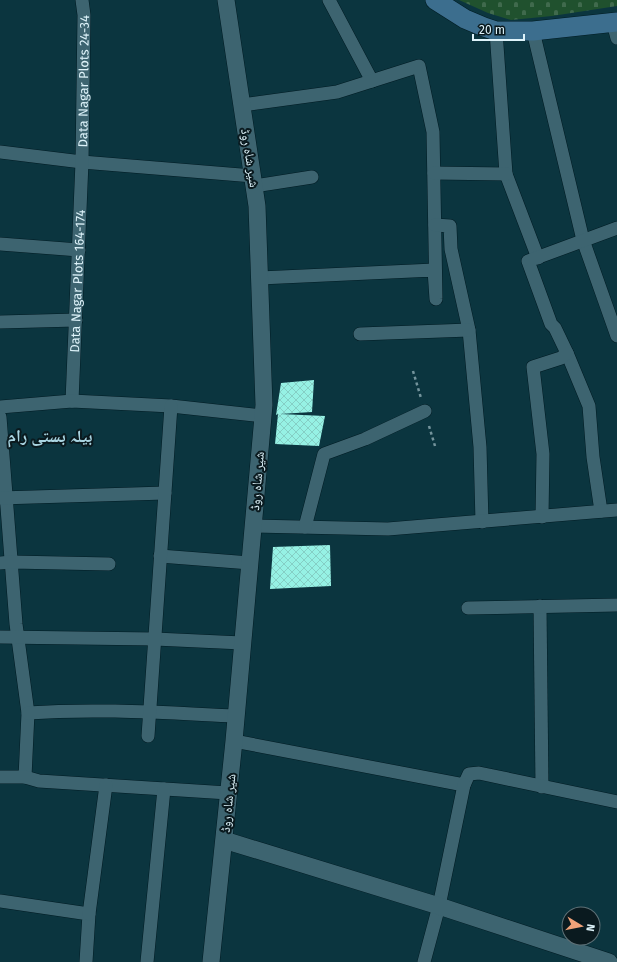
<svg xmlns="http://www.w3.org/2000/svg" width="617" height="962" viewBox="0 0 617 962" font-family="'Fira Sans','Noto Naskh Arabic',sans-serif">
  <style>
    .cemetery { fill: url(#cemetery-stones) }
    .building { fill: url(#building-cross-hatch) }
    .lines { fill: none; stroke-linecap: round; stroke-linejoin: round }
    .minor-casing { stroke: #001b23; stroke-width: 14 }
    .tertiary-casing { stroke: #001b23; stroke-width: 18 }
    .secondary-casing { stroke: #001b23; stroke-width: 20 }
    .path { stroke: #74949c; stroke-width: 2.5; stroke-dasharray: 3 3; stroke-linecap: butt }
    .minor { stroke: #3d6470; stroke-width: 13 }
    .tertiary { stroke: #3d6470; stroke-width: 17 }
    .secondary { stroke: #3c6e8e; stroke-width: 19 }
    .labels { text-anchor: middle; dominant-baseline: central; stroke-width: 4; stroke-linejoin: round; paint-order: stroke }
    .street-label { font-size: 13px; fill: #def3fa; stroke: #0a1a1f }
    .district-label { font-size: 17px; font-weight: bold; fill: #aad5e2; stroke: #0a1a1f }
  </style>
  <defs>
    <pattern id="cemetery-stones" width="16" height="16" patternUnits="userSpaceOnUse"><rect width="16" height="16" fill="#20512e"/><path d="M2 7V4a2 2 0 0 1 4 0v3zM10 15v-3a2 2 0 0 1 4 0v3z" fill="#406a4d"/></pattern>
    <pattern id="building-cross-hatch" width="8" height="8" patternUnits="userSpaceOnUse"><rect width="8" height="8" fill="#96f1e4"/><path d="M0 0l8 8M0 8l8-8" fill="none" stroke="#85cfc5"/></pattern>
  </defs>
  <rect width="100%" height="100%" fill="#0b353f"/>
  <!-- cemetery -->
  <path class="cemetery" d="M459 0H617V6L552 16 511 20 488 13Z"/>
  <!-- building -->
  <path class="building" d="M314 380 312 412 280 414 325 416 319 446 275 444 278 414 276 415 281 383Z
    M330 545 331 586 270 589 273 547Z"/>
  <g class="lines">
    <!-- minor casing -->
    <g class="minor-casing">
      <g id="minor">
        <path d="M329 0 372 81"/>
        <path d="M613 23 617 38"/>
        <path d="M496 31 506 174 538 258"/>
        <path d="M533 31 583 240 617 336"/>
        <path d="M242 105 337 92 419 66 433 132 436 299 434 270 260 278"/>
        <path d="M0 152 82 162 253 176"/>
        <path d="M434 173 506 174"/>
        <path d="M254 186 312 177"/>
        <path d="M435 225 450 226 451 249 469 330 480 447 482 522"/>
        <path d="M0 244 79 250"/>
        <path d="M0 322 76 320"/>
        <path d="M360 334 469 330"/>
        <path d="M567 353 589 406 593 457 601 511"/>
        <path id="s1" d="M72 401 82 162 84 15 82 0"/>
        <path d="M0 407 72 401 171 406 263 416"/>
        <path d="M0 417 16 624 28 713 25 777"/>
        <path d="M0 498 165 493"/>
        <path d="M542 517 543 454 533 367 561 358 567 353 555 328 551 324 528 261 617 228"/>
        <path d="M253 526 388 529 617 510"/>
        <path d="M305 527 324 454 365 439 425 411"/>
        <path d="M160 556 250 563"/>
        <path d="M0 563 12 562 109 564"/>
        <path d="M540 606 542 787"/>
        <path d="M468 608 617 605"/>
        <path d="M0 637 155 639 242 643"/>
        <path d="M28 713C97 708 167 713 235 716"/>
        <path d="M148 736 171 406"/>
        <path d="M234 741 464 785 469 774 479 773 617 802"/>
        <path d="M0 777H25L39 781 228 793"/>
        <path d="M0 901 89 914 86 962"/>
        <path d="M89 914 106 785"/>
        <path d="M147 962 164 789"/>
        <path d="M424 962 439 906 464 785"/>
      </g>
    </g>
    <!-- tertiary casing -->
    <g class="tertiary-casing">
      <path id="tertiary" d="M224 840 439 906 609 962
        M211 962 234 741 264 405 257 206 226 0"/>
    </g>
    <!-- secondary casing -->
    <g class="secondary-casing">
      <path id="secondary" d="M435 0 465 19 484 27 496 31H533L617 22"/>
    </g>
    <!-- path -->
    <path class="path" d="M413 371 421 398
      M429 426 435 446"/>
    <!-- minor -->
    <use href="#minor" class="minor"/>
    <!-- tertiary -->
    <use href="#tertiary" class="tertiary"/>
    <!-- secondary -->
    <use href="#secondary" class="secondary"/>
  </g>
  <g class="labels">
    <!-- street labels -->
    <g class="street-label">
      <text stroke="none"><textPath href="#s1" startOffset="320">Data Nagar Plots 24-34</textPath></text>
      <text transform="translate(250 158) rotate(81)">شیر شاہ روڈ</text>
      <text stroke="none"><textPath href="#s1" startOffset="120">Data Nagar Plots 164-174</textPath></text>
      <text transform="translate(257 481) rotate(-85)">شیر شاہ روڈ</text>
      <text transform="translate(228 803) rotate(-84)">شیر شاہ روڈ</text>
    </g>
    <!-- district labels -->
    <g class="district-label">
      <text x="50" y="436">بیلہ بستی رام</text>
    </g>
  </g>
  <!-- north arrow -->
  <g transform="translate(581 926) rotate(100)"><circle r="19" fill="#0a1a1f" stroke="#5f7177"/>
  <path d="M0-3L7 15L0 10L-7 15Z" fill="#f0a279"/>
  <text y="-6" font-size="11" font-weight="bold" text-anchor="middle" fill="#def3fa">N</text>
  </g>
  <!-- scale -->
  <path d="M473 34v6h51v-6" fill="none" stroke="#def3fa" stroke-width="2"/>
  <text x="479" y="34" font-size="12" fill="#def3fa" stroke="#0a1a1f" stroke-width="3" paint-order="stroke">20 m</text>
</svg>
